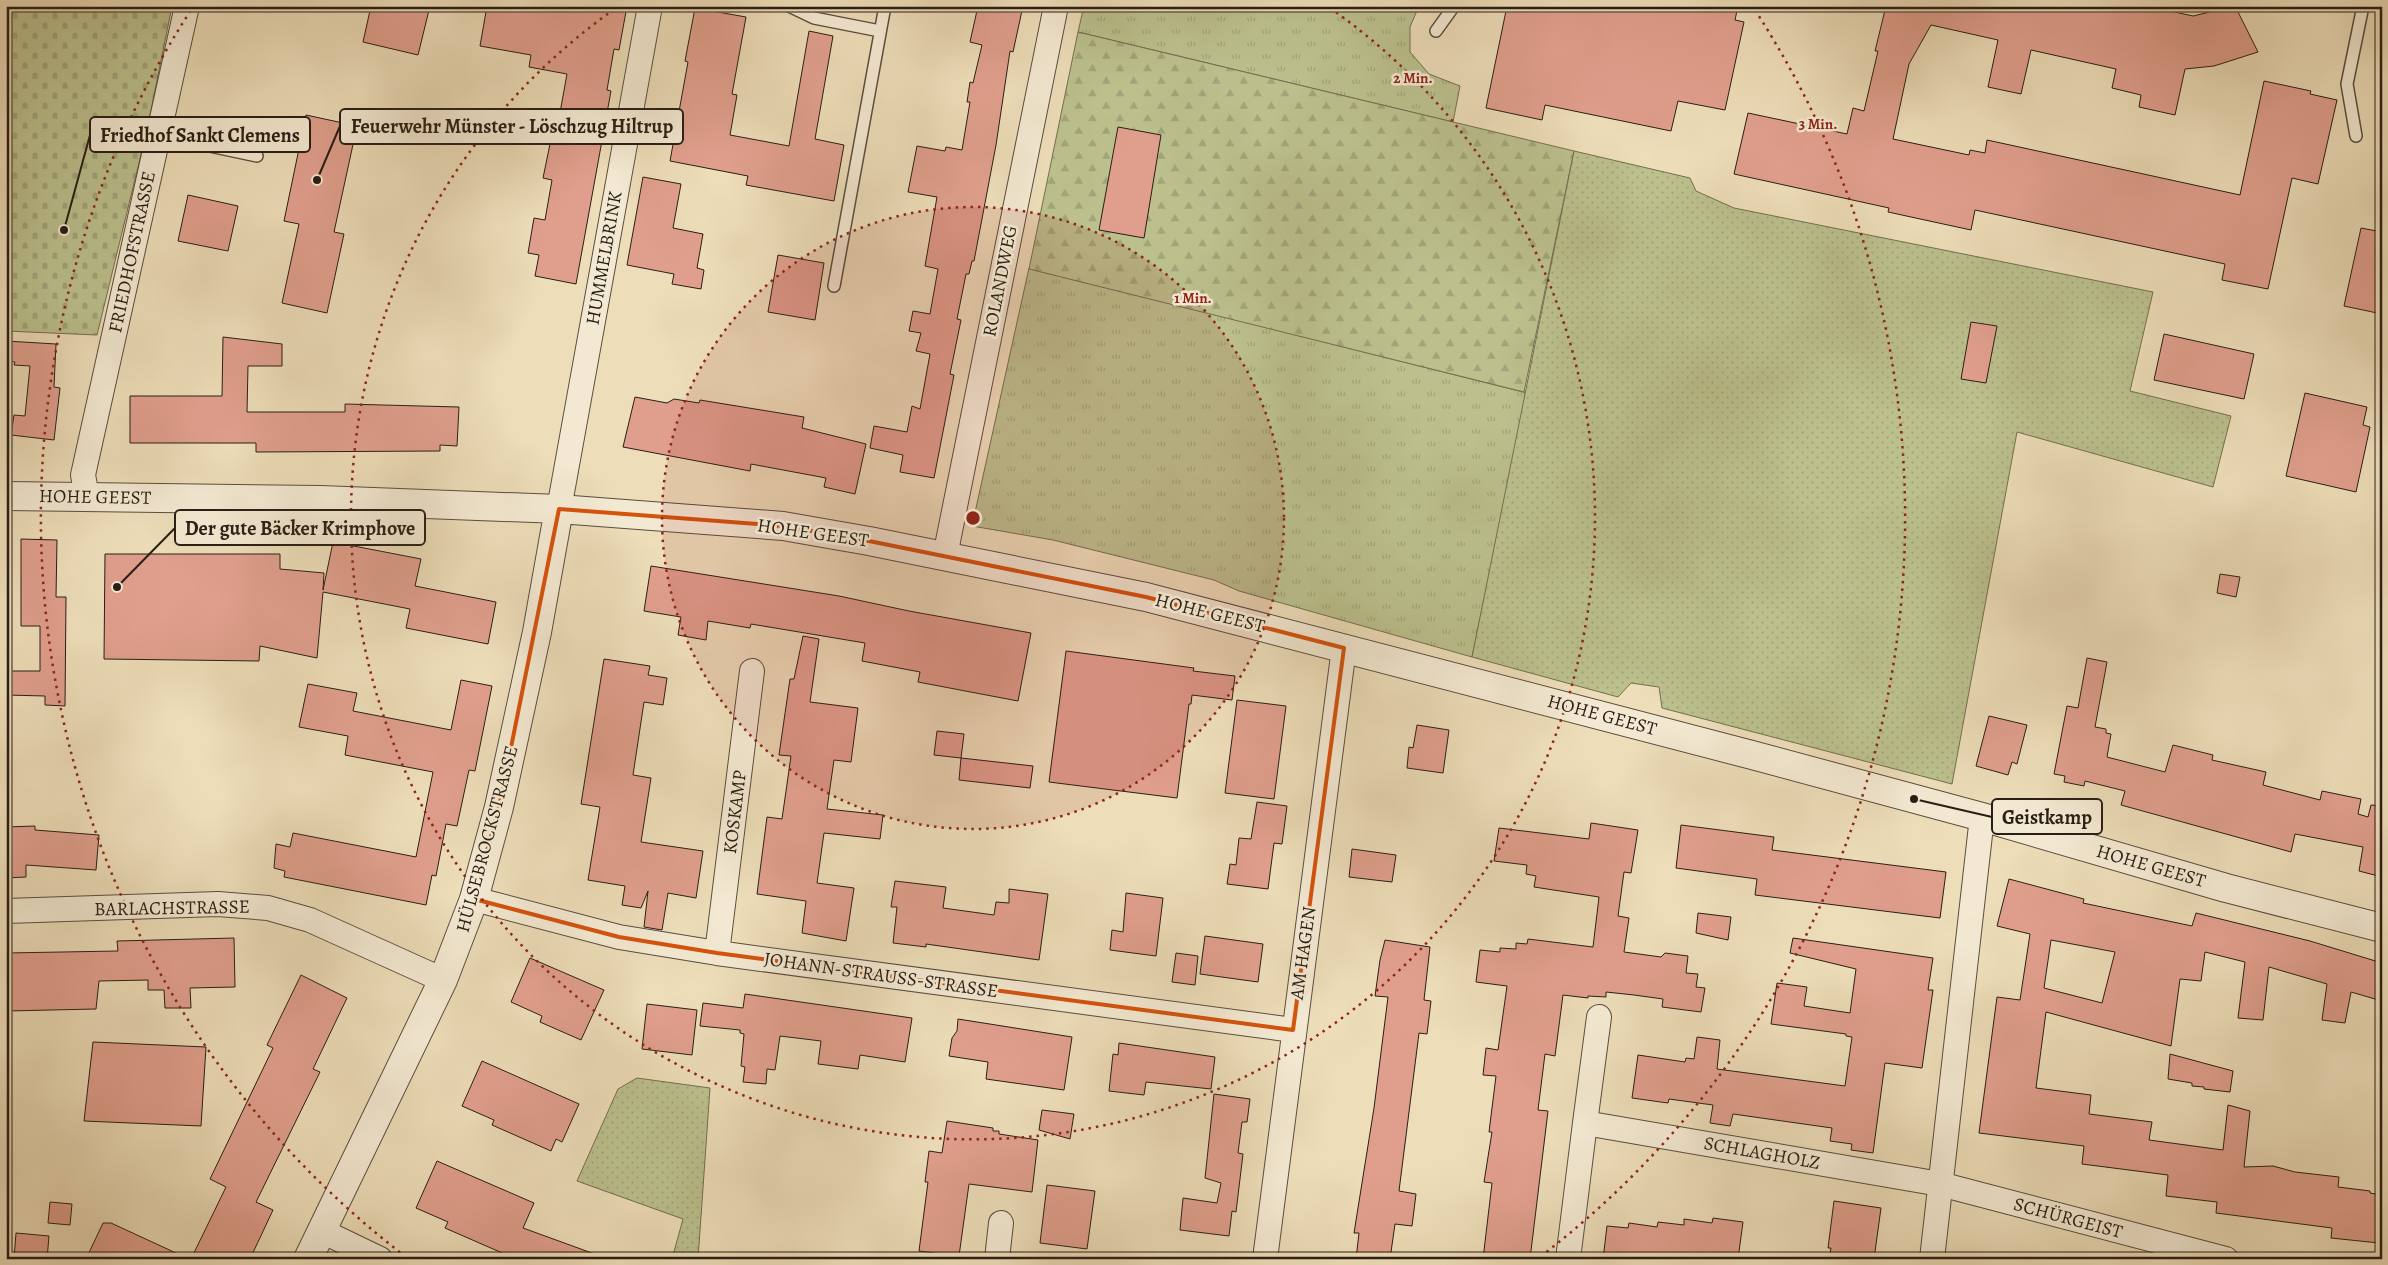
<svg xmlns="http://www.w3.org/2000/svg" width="2388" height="1265" viewBox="0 0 2388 1265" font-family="Alegreya,serif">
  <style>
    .grass { fill: url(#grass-tufts); stroke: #726f51 }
    .forest { fill: url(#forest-firs); stroke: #726f51 }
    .cemetery { fill: url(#cemetery-stones); stroke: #726f51 }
    .park { fill: url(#park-dots); stroke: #726f51 }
    .building { fill: #e09f8d; stroke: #291e15; fill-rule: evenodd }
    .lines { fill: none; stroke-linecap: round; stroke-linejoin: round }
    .service-casing { stroke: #5a4e3e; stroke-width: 14 }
    .minor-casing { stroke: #5a4e3e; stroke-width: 26 }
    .tertiary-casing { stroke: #5a4e3e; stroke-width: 30 }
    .service { stroke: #f3e9d2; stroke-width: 11 }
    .minor { stroke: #f3e9d2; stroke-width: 24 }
    .tertiary { stroke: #f3e9d2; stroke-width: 28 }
    .marked { fill: none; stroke: #d5530d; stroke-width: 4; stroke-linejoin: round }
    .ring { fill: none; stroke: #8f2418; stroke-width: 2.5; stroke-dasharray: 2.5 5 }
    .labels { text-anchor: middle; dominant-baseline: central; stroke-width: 5; stroke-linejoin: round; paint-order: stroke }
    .street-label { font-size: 19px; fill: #291e15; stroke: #f3e9d2 }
    .centre { fill: #8f2418; stroke: #f3e9d2; stroke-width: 2.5 }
    .ring-label { font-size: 15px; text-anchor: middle; font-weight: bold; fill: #8f2418; stroke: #f3e9d2; stroke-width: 5; stroke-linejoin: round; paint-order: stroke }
    .leader { fill: none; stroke: #291e15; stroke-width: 2 }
    .callout-dot { fill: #291e15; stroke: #f3e9d2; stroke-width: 2 }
    .callout { fill: #f3e9d2; stroke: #291e15; stroke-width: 2 }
    .callout-label { font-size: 20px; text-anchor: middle; font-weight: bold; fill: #291e15 }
  </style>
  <defs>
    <pattern id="grass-tufts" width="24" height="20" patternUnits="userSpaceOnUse" patternTransform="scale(1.25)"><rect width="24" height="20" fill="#bbc08d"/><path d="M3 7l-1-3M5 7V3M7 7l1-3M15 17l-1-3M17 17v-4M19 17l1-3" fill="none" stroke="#a1a579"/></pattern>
    <pattern id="forest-firs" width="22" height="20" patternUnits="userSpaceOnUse" patternTransform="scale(1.25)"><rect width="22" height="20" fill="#bbc08d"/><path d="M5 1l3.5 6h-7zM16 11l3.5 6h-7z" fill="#a1a579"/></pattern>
    <pattern id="cemetery-stones" width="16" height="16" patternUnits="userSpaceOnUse" patternTransform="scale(1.25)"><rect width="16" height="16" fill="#bbc08d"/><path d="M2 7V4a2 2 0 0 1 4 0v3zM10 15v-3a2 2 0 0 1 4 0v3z" fill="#a1a579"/></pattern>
    <pattern id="park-dots" width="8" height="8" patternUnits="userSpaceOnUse" patternTransform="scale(1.25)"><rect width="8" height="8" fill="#bbc08d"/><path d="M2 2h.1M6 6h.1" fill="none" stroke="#a1a579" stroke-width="1.8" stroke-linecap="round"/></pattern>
  </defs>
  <rect width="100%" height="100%" fill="#edddb9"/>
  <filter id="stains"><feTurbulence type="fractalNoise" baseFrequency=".004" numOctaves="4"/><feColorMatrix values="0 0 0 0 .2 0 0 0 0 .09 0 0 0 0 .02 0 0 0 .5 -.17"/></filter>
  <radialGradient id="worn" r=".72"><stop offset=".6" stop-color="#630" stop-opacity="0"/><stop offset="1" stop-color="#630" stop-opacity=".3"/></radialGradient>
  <!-- grass -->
  <path class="grass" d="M1084 6H1419L1410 27V52L1429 74 1460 86 1453 122 1078 32Z
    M1029 268 1527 393 1472 657 1239 591 1214 580 1053 540 972 526Z"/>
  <!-- forest -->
  <path class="forest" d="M1078 32 1574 151 1524 392 1029 269Z"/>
  <!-- cemetery -->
  <path class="cemetery" d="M6 6H172L147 130 97 335 6 331Z"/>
  <!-- park -->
  <path class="park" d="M1574 151 1690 178 1696 191 1734 208 2153 292 2130 391 2231 416 2213 487 2017 432 1952 784 1662 708 1659 687 1631 683 1618 697 1472 657Z
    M637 1078 710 1088 698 1259H672L683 1219 577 1181 618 1089Z"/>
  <!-- building -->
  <path class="building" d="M371 6H430L418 55 363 42Z
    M487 6H627L619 50 614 49 607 90 611 91 576 284 535 276 539 255 528 253 534 218 545 220 552 180 543 178 550 144 508 136 512 110 559 118 567 74 529 67 531 55 480 46Z
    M978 6H1023L1013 52 1010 51 996 145 974 261H972L969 274H966L957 319 961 320 950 374 954 375 934 478 900 472 903 455 870 448 874 426 907 432 912 406 920 409 930 354 916 351 921 333 909 331 913 311 930 314 938 269 925 266 937 197 908 192 917 146 945 151 946 147 962 150 970 102H967L970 82 973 83 982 45 970 42Z
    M1507 6H1738L1735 20 1744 22 1725 110 1678 101 1671 131 1545 105 1542 120 1486 108Z
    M1886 6H2147L2193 16 2235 6 2258 52 2214 66 2185 69 2175 115 2139 107 2141 95 2112 88 2116 69 2031 50 2021 94 1988 87 1998 40 1931 25 1909 64 1893 139 1969 155 1970 150 1985 153 1987 140 2240 195 2264 81 2311 91 2310 94 2337 100 2318 184 2292 178 2268 289 2222 280 2225 264 1975 210 1971 230 1888 212 1889 208 1734 174 1748 113 1847 134 1853 108 1864 111 1878 51H1875Z
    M695 8 746 17 732 94 737 95 730 135 789 146 809 31 833 36 815 139 844 145 834 201 746 185 748 176 670 161 688 62 685 61Z
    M306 115 357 126 334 232 344 234 327 313 282 303 299 224 284 221Z
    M1118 127 1161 135 1144 238 1099 230Z
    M643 177 681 184 673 228 703 234 697 268 704 270 701 289 672 284 674 274 627 265Z
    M188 195 238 206 228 251 178 241Z
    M2361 228 2382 232V314L2344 306Z
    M778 255 824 263 815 320 768 312Z
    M1971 322 1997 326 1986 383 1961 379Z
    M2164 334 2254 354 2244 399 2154 380Z
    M223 337 282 344V366H248L247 412H345V404L459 407 457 446 440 445V451L256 452V443H130V396H222Z
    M6 341 56 344 54 387 60 388 54 440 11 435 14 415 25 416 30 366 14 365 15 362 6 361Z
    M2305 393 2367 407 2363 425 2370 427 2356 492 2286 476Z
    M635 397 667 403 674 399 699 403 700 400 804 417 802 428 866 444 855 494 824 487 826 478 751 464 750 471 623 447Z
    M21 539 57 540 56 597H66L65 706 45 705V696L6 695V671H40V626H21Z
    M333 542 421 559 415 586 496 602 488 644 406 628 410 609 323 592 317 658 260 646 259 661 104 659 105 554H280V569L324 573 323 590Z
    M651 566 839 596 909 611 1031 633 1018 701 918 682 920 672 862 661 865 643 751 624 750 628 708 621 706 640 678 635 681 617 644 611Z
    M2220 574 2240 577 2236 597 2217 593Z
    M803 636 819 639 810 702 858 708 851 762 834 760 827 809 883 815 880 839 824 833 817 883 854 888 846 941 802 933 806 901 757 894 767 817 782 819 791 756 779 755 790 679H794Z
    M1066 651 1194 668 1193 671 1235 676 1232 700 1192 695 1191 704H1189L1177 798 1049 782Z
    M2087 658 2107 662 2095 727 2106 729V733L2111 734 2107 757 2165 772 2173 745 2213 755 2212 760 2266 772 2263 785 2320 800 2322 791 2361 799 2358 814 2368 817 2371 805 2382 806V877L2359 871 2363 847 2295 834 2291 852 2121 805 2125 791 2085 781 2084 786 2064 782 2065 776 2054 774 2067 706 2078 708Z
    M604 659 650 666 648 675 667 678 663 705 644 702 633 775 651 778 641 842 703 851 696 898 668 893 662 930 644 927 648 891 641 908 622 905 625 886 588 880 600 807 581 804Z
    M461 680 492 686 475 771 469 770 457 826 446 824 436 876 432 875 426 905 284 877 285 871 274 868 276 844 290 847 293 833 416 857 433 772 345 755 348 736 299 727 308 684 357 693 353 711 451 730Z
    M1237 700 1286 706 1274 799 1225 793Z
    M1989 716 2027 725 2017 764 2012 762 2008 775 1976 766Z
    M1417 725 1449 730 1443 773 1407 768 1409 747 1413 748Z
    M937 731 964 734 961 758 934 755Z
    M961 758 1033 766 1030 788 959 780Z
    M1257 802 1287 806 1282 844 1274 843 1268 889 1227 884 1230 864 1236 865 1239 838 1251 839Z
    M1591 823 1638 830 1631 873 1624 872 1618 916 1629 918 1624 952 1661 957 1665 953 1688 956 1686 973 1698 974 1696 987 1705 988 1701 1012 1662 1007 1663 999 1634 995 1606 992V997L1588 996V998L1563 995 1555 1056 1545 1054 1538 1110 1548 1111 1530 1259H1483L1492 1183 1484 1182 1492 1132H1489L1496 1076 1483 1075 1486 1048 1498 1050 1507 986 1476 982 1480 950 1500 952V948L1516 949V943L1527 944 1528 939 1593 947 1599 897 1534 887 1536 876 1526 874 1527 865 1494 861 1499 828 1589 839Z
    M1681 825 1774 837 1772 850 1946 872 1940 918 1755 895 1757 879 1676 868Z
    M35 826V830L99 835 96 870 26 865V877L6 878V827Z
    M1352 849 1396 855 1392 882 1349 877Z
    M2009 879 2084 899 2083 903 2192 926 2196 913 2310 941 2382 963V1001L2351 992 2345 1023 2322 1020 2327 984 2269 967 2263 1020 2238 1018 2245 962 2205 952 2201 981 2180 979 2171 1046 2046 1012 2036 1088 2091 1095 2089 1114 2152 1122 2149 1140 2223 1150 2228 1105 2250 1111 2244 1167 2273 1166 2295 1172 2339 1177 2338 1187 2370 1191V1193L2382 1195 2379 1243 2331 1238 2332 1228 2216 1213 2217 1202 2166 1196 2168 1175 2082 1164 2084 1146 1979 1133 1997 997 2020 1000 2030 934 1997 926ZM2051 940 2115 952 2102 1003 2044 988Z
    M895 881 946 887 943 908 994 915 996 902 1009 903V889L1048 894 1039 960 926 944V947L893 943 897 907H891Z
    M1126 893 1163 898 1156 956 1110 950 1112 930 1123 932Z
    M1698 913 1731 917 1728 940 1696 933Z
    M1205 936 1263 944 1258 982 1200 974Z
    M234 938 235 987 190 988 191 1008H165L164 990H148V980L99 981 96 1009 6 1011V953L118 951 117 941Z
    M1793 938 1933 958 1928 990H1933L1922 1068 1885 1063 1873 1153 1851 1150 1852 1144 1830 1141 1832 1128 1733 1114 1730 1126 1710 1123 1713 1105 1669 1099 1668 1103 1632 1098 1638 1055 1685 1062 1686 1058 1694 1059 1697 1037 1720 1040 1717 1069 1845 1086 1852 1037 1846 1036V1034L1771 1024 1777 983 1807 987 1804 1006 1850 1013 1856 969 1790 953Z
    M1385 940 1430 947 1424 1000 1431 1001 1427 1034 1419 1033 1399 1191 1416 1194 1412 1226 1395 1224 1390 1259H1356L1359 1233H1354L1374 1108 1388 997 1375 996 1380 960Z
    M1176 953 1198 956 1195 985 1172 982Z
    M530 958 604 990 581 1040 540 1022 542 1016 511 1002Z
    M301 975 347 998 313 1069 320 1072 256 1202 273 1210 250 1259H191L226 1187 210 1179 273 1048 267 1045Z
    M745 994 912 1018 905 1062 860 1055 858 1069 818 1064 821 1041 780 1036 775 1070 767 1069 766 1084 743 1082 745 1067 741 1066 744 1034 740 1033V1030L700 1026 703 1003 743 1008Z
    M647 1004 697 1010 692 1055 642 1049Z
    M958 1019 1072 1037 1064 1090 986 1079 988 1062 949 1056 952 1038 957 1031Z
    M93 1042 206 1047 201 1126 84 1121Z
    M1119 1043 1215 1057 1211 1089 1146 1082 1144 1095 1109 1091 1113 1054 1118 1055Z
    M2170 1054 2233 1071 2230 1092 2204 1089V1087L2192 1086V1083L2168 1079Z
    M482 1061 579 1104 562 1142 556 1139 551 1151 492 1125 494 1120 462 1106Z
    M1214 1094 1250 1099 1247 1122H1242L1238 1153 1243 1154 1236 1212 1232 1211 1229 1236 1180 1230 1183 1198 1217 1203 1221 1183 1205 1178Z
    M1042 1110 1074 1114 1070 1139 1039 1130Z
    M947 1121 993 1128V1131H999V1134L1038 1140 1032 1192 969 1184 959 1256 919 1251 928 1182H925L929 1151 942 1153Z
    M437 1161 534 1203 523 1228 600 1256 599 1259H516L445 1228 448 1222 416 1208Z
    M1047 1185 1095 1191 1087 1249 1040 1243Z
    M1834 1201 1881 1208 1874 1259H1829L1831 1248H1828Z
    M50 1202 72 1204 70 1225 48 1223Z
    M1713 1218 1743 1222 1738 1259H1603L1607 1226 1628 1228 1629 1223 1657 1227 1658 1222 1684 1225V1219L1712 1223Z
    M103 1223H111L189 1259H86Z
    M16 1233 49 1236 47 1259H14Z"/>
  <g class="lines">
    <!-- service casing -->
    <g class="service-casing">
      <path id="service" d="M789 6 814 18 880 31
        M1436 31 1454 6
        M158 135 257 156
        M2356 136 2347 84 2363 6
        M834 286 885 6"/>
    </g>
    <!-- minor casing -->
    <g class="minor-casing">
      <path id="minor" d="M87 497 83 475 187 6
        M559 509 650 6
        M945 556 1056 6
        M474 899 619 937 717 953 1293 1030
        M6 911 218 904 268 908 310 920 443 980
        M717 953 752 671
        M1585 1123 1599 1017
        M322 1231 380 1259
        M997 1259 1001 1223
        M1265 1259 1344 648
        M1568 1259 1585 1123 1940 1184 2226 1259
        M1932 1259 1982 817"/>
    </g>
    <!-- tertiary casing -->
    <g class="tertiary-casing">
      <path id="tertiary" d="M6 496 321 500 559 509 783 526 869 541 1146 597 1752 755 1982 817 2226 888 2382 928
        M308 1259 443 980 474 899 499 807 537 632 559 509"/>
    </g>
    <!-- service -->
    <use href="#service" class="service"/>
    <!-- minor -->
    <use href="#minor" class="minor"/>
    <!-- tertiary -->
    <use href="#tertiary" class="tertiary"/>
  </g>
  <!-- marked area -->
  <path class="marked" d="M559 509 783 526 869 541 1146 597 1344 648 1293 1030 717 953 619 937 474 899 499 807Z"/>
  <!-- distance rings -->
  <circle cx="973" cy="518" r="311" fill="#8f2418" fill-opacity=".12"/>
  <g class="ring">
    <circle cx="973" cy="518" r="311"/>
    <path d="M1330 8A622 622 0 1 1 616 8"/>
    <path d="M406 1257A932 932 0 0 1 191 10M1755 10A932 932 0 0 1 1540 1257"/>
  </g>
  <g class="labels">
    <!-- street labels -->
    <g class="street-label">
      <text transform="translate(132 252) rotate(-78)">FRIEDHOFSTRASSE</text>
      <text transform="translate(604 258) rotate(-80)">HUMMELBRINK</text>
      <text transform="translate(1000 281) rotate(-79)">ROLANDWEG</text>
      <text transform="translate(95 497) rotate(1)">HOHE GEEST</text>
      <text transform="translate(813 533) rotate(8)">HOHE GEEST</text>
      <text transform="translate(1210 613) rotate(14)">HOHE GEEST</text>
      <text transform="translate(1602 715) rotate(15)">HOHE GEEST</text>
      <text transform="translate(735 812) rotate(-83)">KOSKAMP</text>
      <text transform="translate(487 839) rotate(-75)">HÜLSEBROCKSTRASSE</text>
      <text transform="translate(2151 866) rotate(16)">HOHE GEEST</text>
      <text transform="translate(172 908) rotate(-1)">BARLACHSTRASSE</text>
      <text transform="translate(1303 953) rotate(-82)">AM HAGEN</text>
      <text transform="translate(881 975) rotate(8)">JOHANN-STRAUSS-STRASSE</text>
      <text transform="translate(1762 1153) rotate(10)">SCHLAGHOLZ</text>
      <text transform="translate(2068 1218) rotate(15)">SCHÜRGEIST</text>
    </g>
  </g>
  <circle cx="973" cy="518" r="8" class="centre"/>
  <g class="ring-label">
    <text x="1413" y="83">2 Min.</text>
    <text x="1818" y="129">3 Min.</text>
    <text x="1193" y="303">1 Min.</text>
  </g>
  <!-- callouts -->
  <path class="leader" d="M317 180L340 126M64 230L90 135M117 587L175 528M1914 799L1992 817"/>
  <g class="callout-dot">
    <circle cx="317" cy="180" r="5"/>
    <circle cx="64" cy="230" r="5"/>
    <circle cx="117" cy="587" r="5"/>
    <circle cx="1914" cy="799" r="5"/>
  </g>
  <g class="callout">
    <rect x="340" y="109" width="343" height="35" rx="5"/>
    <rect x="90" y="117" width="220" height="35" rx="5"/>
    <rect x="175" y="510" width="250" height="35" rx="5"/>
    <rect x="1992" y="799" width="110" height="35" rx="5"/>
  </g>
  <g class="callout-label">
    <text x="512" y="133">Feuerwehr Münster - Löschzug Hiltrup</text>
    <text x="200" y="142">Friedhof Sankt Clemens</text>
    <text x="300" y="535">Der gute Bäcker Krimphove</text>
    <text x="2047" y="824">Geistkamp</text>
  </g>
  <!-- margin -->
  <rect width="2388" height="1265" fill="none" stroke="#edddb9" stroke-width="25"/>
  <rect x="8" y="8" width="2373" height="1250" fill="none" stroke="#291e15" stroke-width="2.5"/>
  <rect x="12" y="12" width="2363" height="1240" fill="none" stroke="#291e15"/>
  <rect width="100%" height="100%" filter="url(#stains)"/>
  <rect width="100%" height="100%" fill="url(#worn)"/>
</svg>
